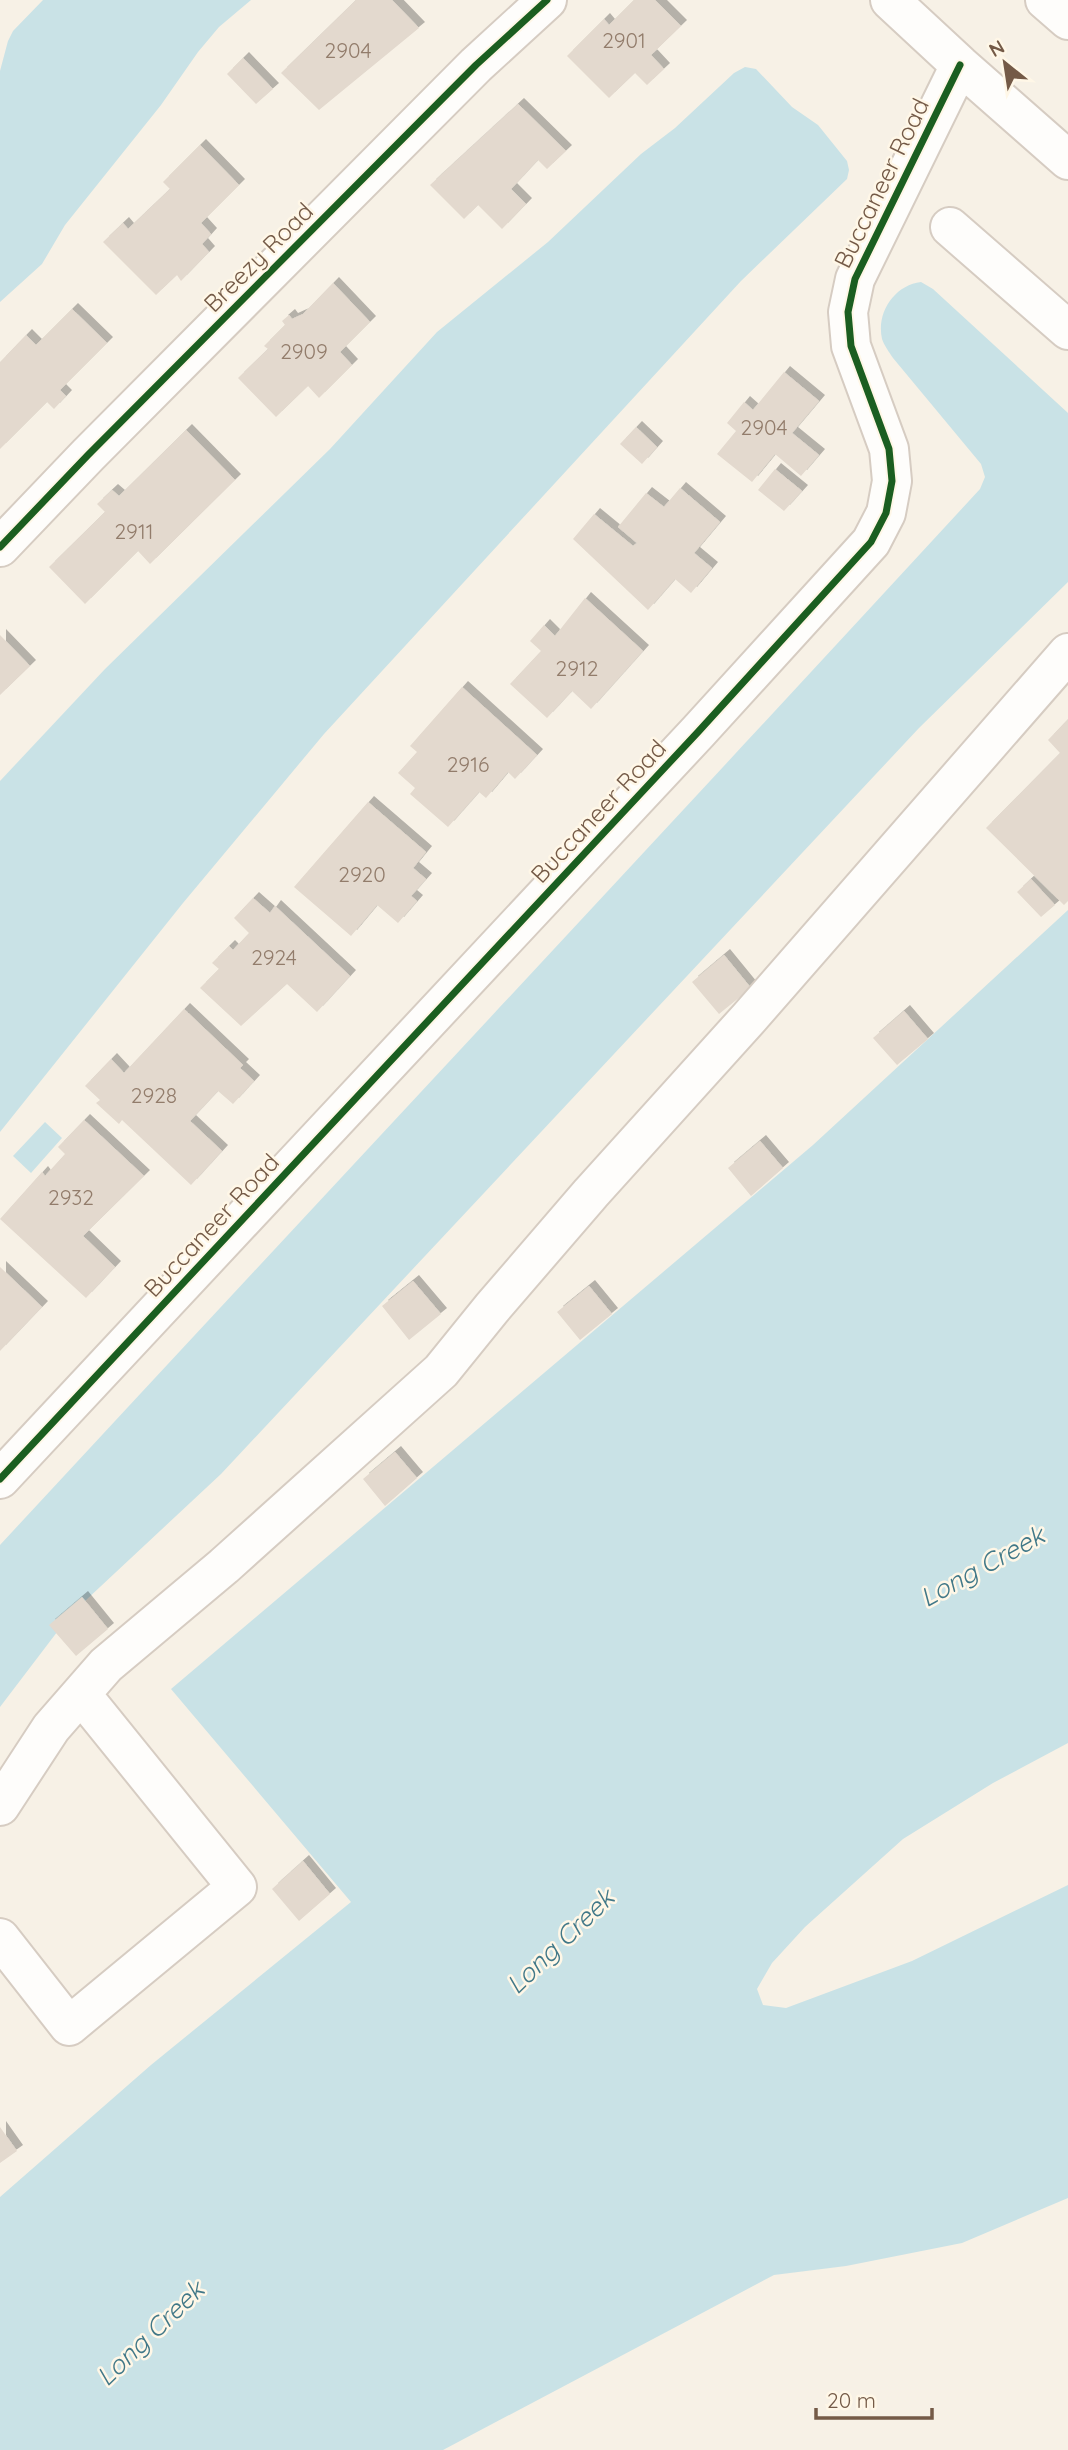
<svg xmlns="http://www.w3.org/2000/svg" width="1068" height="2450" viewBox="0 0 1068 2450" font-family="Quicksand,sans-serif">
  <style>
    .water { fill: #c9e2e6 }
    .building { fill: #e3d9ce; filter: url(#shadow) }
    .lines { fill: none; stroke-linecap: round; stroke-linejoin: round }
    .minor-casing { stroke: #d6ccc2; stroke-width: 42 }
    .minor { stroke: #fefdfb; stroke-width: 38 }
    .cycleway-casing { stroke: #fff7e7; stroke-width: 11 }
    .cycleway { stroke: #1b5e20; stroke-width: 7 }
    .labels { text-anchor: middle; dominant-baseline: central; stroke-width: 5; stroke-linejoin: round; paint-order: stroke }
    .number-label { font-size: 21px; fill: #927c6b }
    .street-label { font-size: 24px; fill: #745a47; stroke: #fff7e7 }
    .water-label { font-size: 26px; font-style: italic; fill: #417888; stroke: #fff7e7 }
  </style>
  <defs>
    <filter id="shadow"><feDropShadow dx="6" dy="-6" stdDeviation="0" flood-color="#0004"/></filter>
  </defs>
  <rect width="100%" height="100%" fill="#f7f1e6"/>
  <!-- water -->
  <path class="water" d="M43 0H251L219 27 198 52 161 105 65 225 42 264 0 302V71L8 41 13 31Z
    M745 67 756 69 792 107 818 125 847 161 849 170 847 179 741 281 324 734 183 903 0 1132V781L105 669 330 449 437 332 548 242 641 154 675 128 734 73Z
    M921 282 933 289 1068 413V582L919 728 221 1474 70 1615 0 1707V1545C326 1193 655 842 980 489L985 477 981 464 893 358C889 352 884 345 882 339 876 312 895 285 921 282Z
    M1068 910V1743L993 1783 903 1839 805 1927 772 1963 757 1989 763 2005 786 2008 912 1961 1068 1885V2198L962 2243 846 2266 774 2275 443 2450H0V2197L151 2065 351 1902 171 1689 813 1145Z
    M45 1122 62 1138 31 1173 13 1156Z"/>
  <!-- building -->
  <path class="building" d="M356 0H392L419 28 319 110 281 73Z
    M634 0H655L681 26 651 55 664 69 647 85 635 73 609 98 567 56 604 19 609 25Z
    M243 58 273 89 256 104 227 74Z
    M518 104 566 151 547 169 538 160 511 189 526 204 502 229 478 205 464 219 430 185Z
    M200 145 239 185 201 223 211 234 202 244 209 252 181 281 177 275 156 295 103 242 123 223 128 229 170 189 163 182Z
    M333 283 370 322 340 352 352 365 319 398 308 386 276 417 238 378 268 349 264 346 285 325 282 321 289 315 292 319 303 314Z
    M72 309 107 343 60 390 66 396 54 409 47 402 0 449V362L26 335 36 345Z
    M784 372 819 401 792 433 819 455 801 476 775 454 752 482 717 454 736 431 727 423 744 402 753 410Z
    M636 427 657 447 642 464 620 444Z
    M186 430 235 480 150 564 138 551 85 604 49 567 105 512 97 504 112 490 119 496Z
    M775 469 802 491 784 511 758 490Z
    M680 488 720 522 694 553 712 568 691 593 675 579 648 610 573 539 594 514 633 546 637 543 618 527 646 493 664 507Z
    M585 598 643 651 591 709 572 691 547 718 510 684 541 651 530 641 544 625 555 636Z
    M0 635 30 666 0 695Z
    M462 687 537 755 515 779 508 772 486 798 479 792 448 827 410 794 415 788 398 773 417 752 410 746Z
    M1068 719V901L1064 905 986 828 1060 753 1048 740Z
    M368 802 426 852 413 868 426 879 411 896 417 901 398 923 377 905 351 936 294 887Z
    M1031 879 1055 905 1041 917 1017 892Z
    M253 898 270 913 275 906 350 976 317 1012 287 984 241 1026 200 988 219 969 212 963 229 946 233 950 249 933 234 918Z
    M724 955 751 988 719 1014 692 982Z
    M184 1009 243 1065 240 1068 254 1081 233 1104 218 1091 190 1121 222 1151 191 1185 122 1120 119 1124 96 1103 100 1100 85 1086 111 1059 124 1073Z
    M904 1011 928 1039 897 1065 873 1038Z
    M84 1120 144 1176 83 1236 115 1267 86 1298 0 1219 42 1172 45 1176 65 1154 58 1147Z
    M760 1141 783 1168 751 1196 728 1168Z
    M0 1267 42 1307 0 1351Z
    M413 1281 441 1314 409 1340 382 1306Z
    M589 1286 612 1314 580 1340 557 1312Z
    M395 1452 417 1478 385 1506 363 1479Z
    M82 1597 108 1629 76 1656 49 1625Z
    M303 1861 330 1894 299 1921 272 1889Z
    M0 2127 17 2151 0 2163Z"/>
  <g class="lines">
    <!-- minor casing -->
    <g class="minor-casing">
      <path id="minor" d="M890 0 960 65 1068 160
        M1045 0 1068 20
        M950 227 1068 330
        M0 547 88 455 476 65 547 0
        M0 1479 698 732 871 542 886 513 892 481 889 449 851 346 848 312 855 279 960 65
        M0 1806 51 1728 106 1665 224 1566 441 1371 492 1308 591 1193 749 1018 1068 653
        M0 1938 69 2026 237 1887 81 1694"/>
    </g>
    <!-- minor -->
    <use href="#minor" class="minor"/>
    <!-- cycleway casing -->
    <g class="cycleway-casing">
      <path id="cycleway" d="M0 547 88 455 476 65 547 0
        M0 1479 698 732 871 542 886 513 892 481 889 449 851 346 848 312 855 279 960 65"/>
    </g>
    <!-- cycleway -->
    <use href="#cycleway" class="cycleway"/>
  </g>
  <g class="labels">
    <!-- number labels -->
    <g class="number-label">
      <text x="624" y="40">2901</text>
      <text x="348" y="50">2904</text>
      <text x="304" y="351">2909</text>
      <text x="764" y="427">2904</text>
      <text x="134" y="531">2911</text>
      <text x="577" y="668">2912</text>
      <text x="468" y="764">2916</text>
      <text x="362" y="874">2920</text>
      <text x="274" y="957">2924</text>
      <text x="154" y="1095">2928</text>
      <text x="71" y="1197">2932</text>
    </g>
    <!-- street labels -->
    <g class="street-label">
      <text transform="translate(881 183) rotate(-64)">Buccaneer Road</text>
      <text transform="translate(258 257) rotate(-45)">Breezy Road</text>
      <text transform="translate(598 811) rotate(-47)">Buccaneer Road</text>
      <text transform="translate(211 1225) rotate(-47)">Buccaneer Road</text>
    </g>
    <!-- water labels -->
    <g class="water-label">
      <text transform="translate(982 1566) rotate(-29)">Long Creek</text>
      <text transform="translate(560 1941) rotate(-44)">Long Creek</text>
      <text transform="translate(150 2333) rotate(-44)">Long Creek</text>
    </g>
  </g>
  <!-- north arrow -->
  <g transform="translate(1005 63) rotate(330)" stroke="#fff7e7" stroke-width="5" paint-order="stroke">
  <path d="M0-5L12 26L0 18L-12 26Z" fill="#745a47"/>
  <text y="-10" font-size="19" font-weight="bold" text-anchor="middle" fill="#745a47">N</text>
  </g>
  <!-- scale -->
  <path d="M816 2408v10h116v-10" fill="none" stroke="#745a47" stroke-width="3.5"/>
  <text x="827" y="2408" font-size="21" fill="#745a47" stroke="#fff7e7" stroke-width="5" paint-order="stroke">20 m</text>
</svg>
